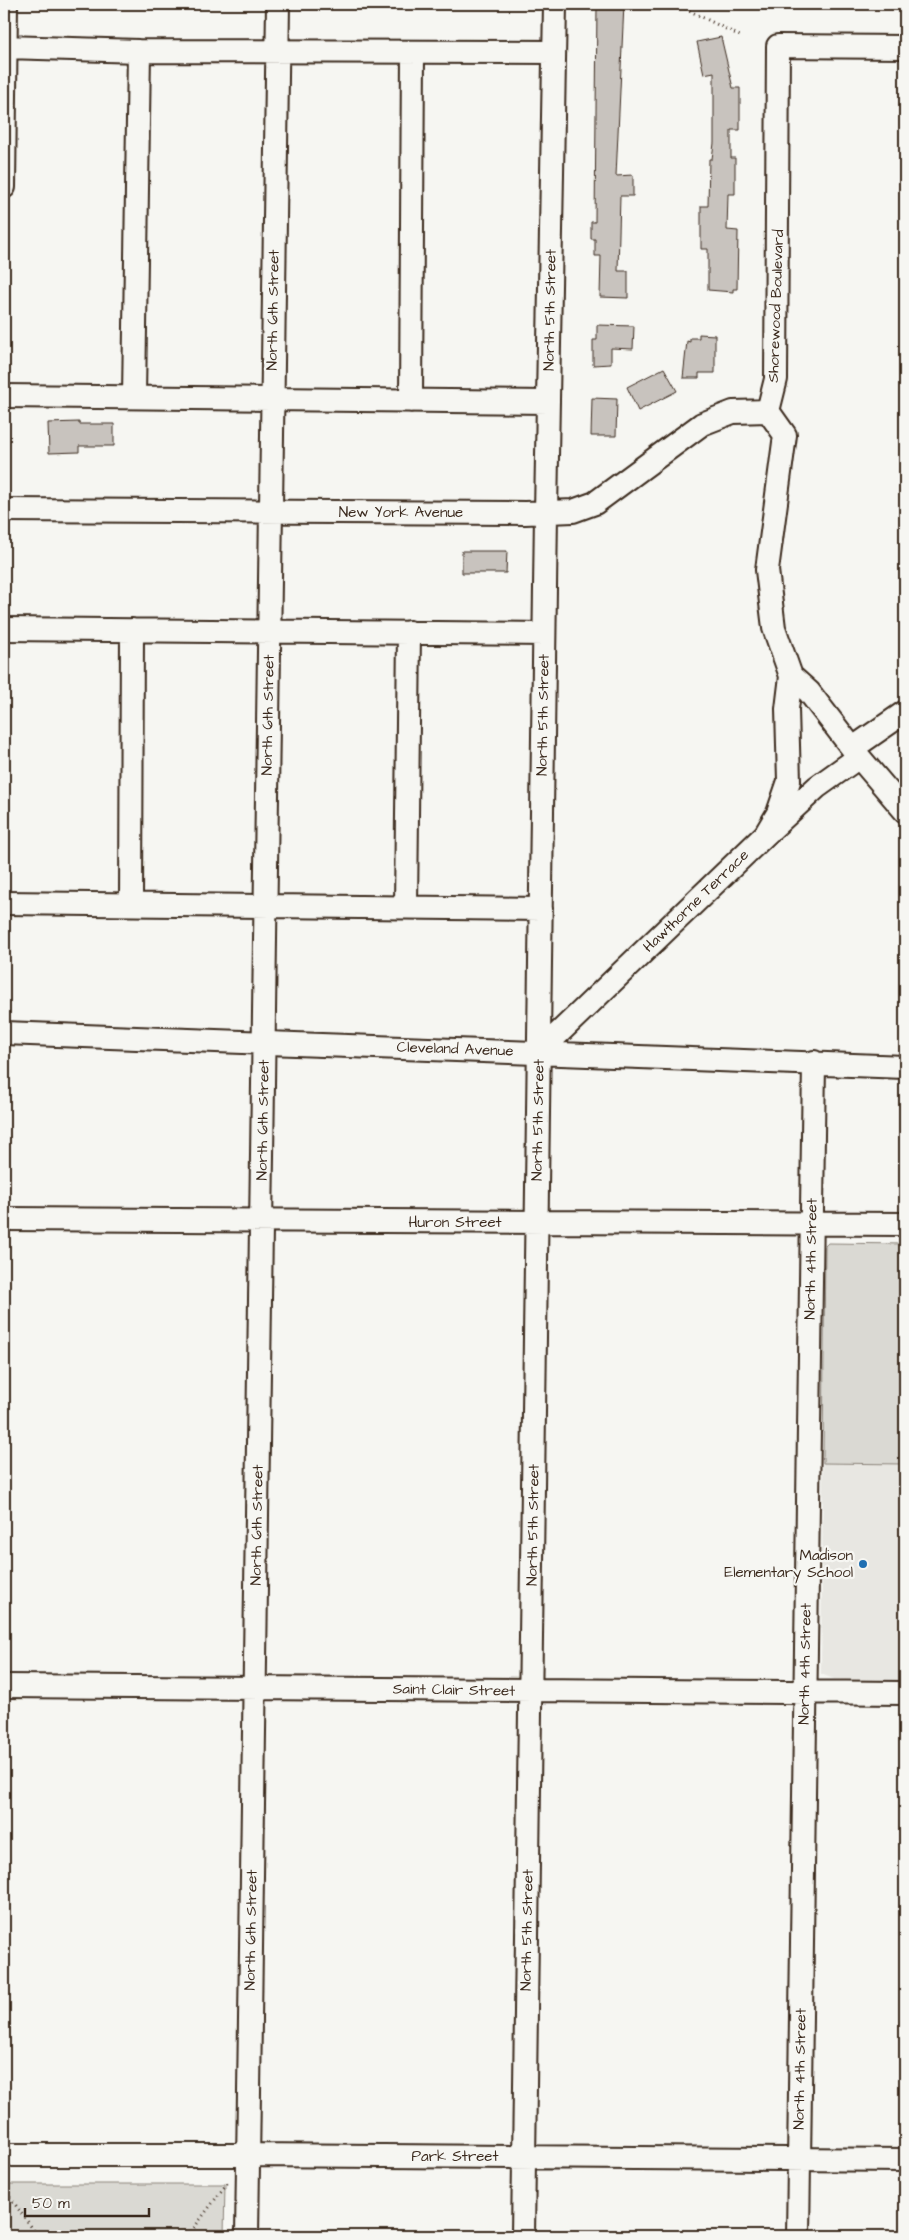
<svg xmlns="http://www.w3.org/2000/svg" width="909" height="2240" viewBox="0 0 909 2240" font-family="'Architects Daughter',sans-serif">
  <style>
    .built { fill: #e8e7e2 }
    .green { fill: #dad9d3; stroke: #8a8278 }
    .building { fill: #c8c3be; stroke: #3b2a1e }
    .lines { fill: none; stroke-linecap: round; stroke-linejoin: round }
    .minor-casing { stroke: #3b2a1e; stroke-width: 26 }
    .path { stroke: #3b2a1e; stroke-width: 3; stroke-dasharray: 1 4; stroke-linecap: butt }
    .minor { stroke: #f6f6f2; stroke-width: 22 }
    .poi-dot { fill: #1f6fb2; stroke: #f6f6f2; stroke-width: 2 }
    .labels { text-anchor: middle; dominant-baseline: central; stroke-width: 4.5; stroke-linejoin: round; paint-order: stroke }
    .street-label { font-size: 15px; fill: #3b2a1e; stroke: #f6f6f2 }
    .poi-label { font-size: 15px; fill: #3b2a1e; stroke: #f6f6f2; text-anchor: end }
  </style>
  <rect width="100%" height="100%" fill="#f6f6f2"/>
  <filter id="ink" filterUnits="userSpaceOnUse"><feTurbulence type="fractalNoise" baseFrequency=".02" numOctaves="2"/><feDisplacementMap in="SourceGraphic" scale="10" xChannelSelector="R" yChannelSelector="G"/><feConvolveMatrix kernelMatrix="1 2 1 2 8 2 1 2 1" color-interpolation-filters="sRGB"/></filter>
  <g filter="url(#ink)">
    <!-- built -->
    <path class="built" d="M823 1463 905 1464V1680L834 1679 821 1674Z"/>
    <!-- green -->
    <path class="green" d="M828 1243 905 1244V1464L823 1463 825 1246Z
      M4 2184H225L224 2236H4Z"/>
    <!-- building -->
    <path class="building" d="M597 4H624L616 176 633 175V196H620L618 271H628V298L600 297 601 256H595V239H591V222H595Z
      M721 37 733 88H740V130H731V158H735V194H728L727 230 738 231 737 289H733V292L708 290V249H701V206H708L709 159H712L714 143V72L704 74 697 42Z
      M597 325 634 326 633 349 611 348V364L593 365V340H597Z
      M699 334 715 335V373H699V378H683L687 341 690 342V338H699Z
      M664 368 677 391 638 411 627 387Z
      M592 398 617 399 616 436H591Z
      M79 422V424H114V446H79V452L49 453 48 423Z
      M462 551H507L506 573H462Z"/>
    <g class="lines">
      <!-- minor casing -->
      <g class="minor-casing">
        <path id="minor" d="M6 47 139 51 554 52
          M4 187 6 4
          M4 396 548 402
          M134 397 139 51
          M411 401 413 52
          M4 510 525 513 573 511 595 503 702 424 733 412 768 411
          M4 629 544 634
          M791 676 809 692 859 757 905 811
          M853 748 905 712
          M765 835 778 813 789 781 787 709 791 676 774 628 767 570 785 435 768 411 776 379 778 46 905 47
          M4 903 541 909
          M131 904 132 630
          M406 907 409 632
          M4 1033 905 1067
          M539 1052 765 835 817 787 859 757
          M4 1219 905 1224
          M4 1686 905 1693
          M4 2155H248L905 2160
          M247 2236 278 4
          M523 2236 546 513 555 4
          M798 2236 814 1062"/>
      </g>
      <!-- path -->
      <path class="path" d="M676 4 742 37
        M4 2189 38 2236
        M188 2236 228 2182"/>
      <!-- minor -->
      <use href="#minor" class="minor"/>
    </g>
  </g>
  <!-- markers -->
  <circle class="poi-dot" cx="863" cy="1564" r="5"/>
  <g class="labels">
    <!-- street labels -->
    <g class="street-label">
      <text transform="translate(776 306) rotate(-88)">Shorewood Boulevard</text>
      <text transform="translate(273 310) rotate(-89)">North 6th Street</text>
      <text transform="translate(550 310) rotate(-89)">North 5th Street</text>
      <text x="401" y="512">New York Avenue</text>
      <text transform="translate(268 715) rotate(-89)">North 6th Street</text>
      <text transform="translate(543 715) rotate(-89)">North 5th Street</text>
      <text transform="translate(696 901) rotate(-44)">Hawthorne Terrace</text>
      <text transform="translate(455 1049) rotate(2)">Cleveland Avenue</text>
      <text transform="translate(263 1120) rotate(-89)">North 6th Street</text>
      <text transform="translate(538 1120) rotate(-89)">North 5th Street</text>
      <text x="455" y="1222">Huron Street</text>
      <text transform="translate(811 1259) rotate(-89)">North 4th Street</text>
      <text transform="translate(257 1525) rotate(-89)">North 6th Street</text>
      <text transform="translate(533 1525) rotate(-89)">North 5th Street</text>
      <text transform="translate(805 1664) rotate(-89)">North 4th Street</text>
      <text transform="translate(454 1690) rotate(1)">Saint Clair Street</text>
      <text transform="translate(251 1930) rotate(-89)">North 6th Street</text>
      <text transform="translate(527 1930) rotate(-89)">North 5th Street</text>
      <text transform="translate(800 2069) rotate(-89)">North 4th Street</text>
      <text x="455" y="2156">Park Street</text>
    </g>
    <!-- poi labels -->
    <g class="poi-label">
      <text x="853" y="1555">Madison<tspan x="853" dy="17">Elementary School</tspan></text>
    </g>
  </g>
  <!-- margin -->
  <rect width="909" height="2240" fill="none" stroke="#f6f6f2" stroke-width="20"/>
  <rect x="10" y="10" width="889" height="2220" fill="none" stroke="#3b2a1e" stroke-width="2" filter="url(#ink)"/>
  <!-- scale -->
  <path d="M25 2208v8h124v-8" fill="none" stroke="#3b2a1e" stroke-width="2.5"/>
  <text x="32" y="2208" font-size="15" fill="#3b2a1e" stroke="#f6f6f2" stroke-width="4" paint-order="stroke">50 m</text>
</svg>
